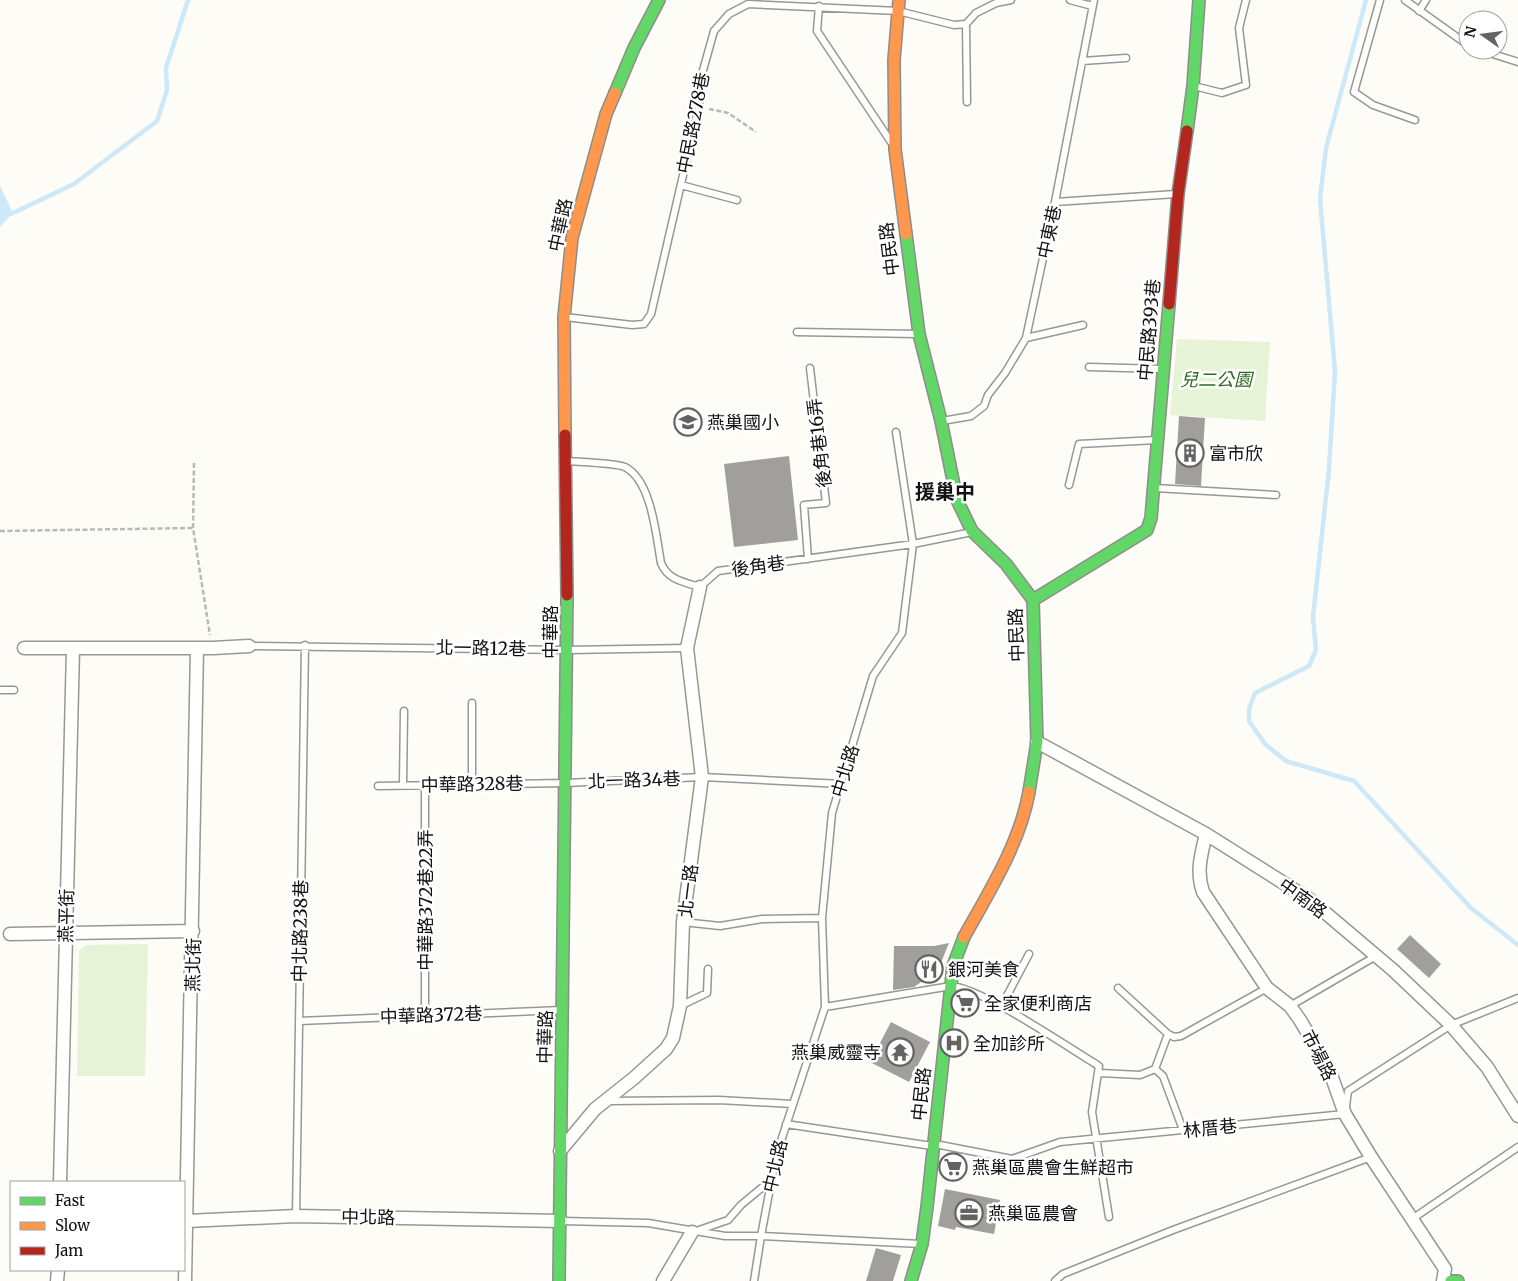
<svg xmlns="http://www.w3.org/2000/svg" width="1518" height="1281" viewBox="0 0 1518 1281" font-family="Merriweather,'Noto Sans TC',serif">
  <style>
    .green { fill: #e7f3d7 }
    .water { fill: #cde8f7 }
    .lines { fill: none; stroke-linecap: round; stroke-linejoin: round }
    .stream { stroke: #cde8f7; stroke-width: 4.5 }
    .building { fill: #a19f9c }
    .lane-casing { stroke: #979795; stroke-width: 9 }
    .street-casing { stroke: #979795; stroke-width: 15 }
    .fast-casing { stroke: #8e8d8b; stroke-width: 14 }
    .slow-casing { stroke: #8e8d8b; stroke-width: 14 }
    .jam-casing { stroke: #8e8d8b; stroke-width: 14 }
    .path { stroke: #b9b9b8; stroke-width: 2.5; stroke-dasharray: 5 2.5; stroke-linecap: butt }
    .lane { stroke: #fffffe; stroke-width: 6 }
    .street { stroke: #fffffe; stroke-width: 12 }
    .fast { stroke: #63d668; stroke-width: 11 }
    .slow { stroke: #ff974d; stroke-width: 11 }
    .jam { stroke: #b3261e; stroke-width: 11 }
    .labels { text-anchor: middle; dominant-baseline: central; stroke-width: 5; stroke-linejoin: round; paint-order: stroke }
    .street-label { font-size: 18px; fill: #111; stroke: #fff }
    .park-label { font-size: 18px; font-style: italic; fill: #2f6b1f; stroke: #fff }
    .poi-label { font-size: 18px; fill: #111; stroke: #fff; text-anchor: start }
    .quarter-label { font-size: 20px; font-weight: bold; fill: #111; stroke: #fff }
  </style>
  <rect width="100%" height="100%" fill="#fdfcf7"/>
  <!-- green -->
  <path class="green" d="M1177 339 1270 342 1265 421 1170 415Z
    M148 944 145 1076H77L79 951 86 945Z"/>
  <!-- water -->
  <path class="water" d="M0 186 13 213 0 227Z"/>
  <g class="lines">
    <!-- stream -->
    <path class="stream" d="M1366 0 1326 148 1320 199 1335 371 1329 469 1313 617 1316 650 1309 666 1255 693 1249 709V721L1265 744 1286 761 1354 781 1471 908 1518 945
      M0 216 13 213 74 184 157 121 167 90 166 68 188 0"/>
  </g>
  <!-- building -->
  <path class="building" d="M1179 416 1205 418 1201 486 1175 484Z
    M789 456 798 540 734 547 724 464Z
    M1410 935 1441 964 1429 978 1397 949Z
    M949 943 938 970 914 987 893 990 894 946H934Z
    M891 1022 930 1042 909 1082 870 1062Z
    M945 1189 1000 1200 994 1234 956 1227 955 1230 938 1226Z
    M876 1248 901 1255 893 1281H866Z"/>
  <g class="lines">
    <!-- lane casing -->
    <g class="lane-casing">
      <path id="lane" d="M1070 0 1092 6
        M1380 0 1354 92 1373 105 1415 120
        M1405 0 1468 45
        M819 6 817 31 891 142
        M1419 11 1426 0
        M966 24 967 102
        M1480 50 1518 62
        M1082 61 1126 58
        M1194 86 1222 93 1246 85 1239 28 1246 0
        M681 185 737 200
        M1055 202 1176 194
        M565 317 632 325 644 324 651 314 699 106 702 74 714 31 729 14 748 4 898 11 954 25 966 24 976 13 996 3 1011 0
        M797 332 918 334
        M1026 338 1083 325
        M1089 367 1163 369
        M942 421 971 416 984 406 988 395 1005 373 1026 338 1055 202 1094 0
        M567 461C579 462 616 463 625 467 652 481 656 536 661 563 668 580 683 582 700 587L718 571 913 544 972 532
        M1069 485 1079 444 1157 440
        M1155 488 1276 495
        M808 559 804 505 826 503 810 368
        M249 646 567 650 687 648
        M0 690H14
        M472 703V784
        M403 785 404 711
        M378 786 565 783 702 777 842 784
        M683 922 720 926 762 919 822 918
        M1118 988 1168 1034 1174 1037 1181 1036 1267 988
        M680 1006 707 993 708 969
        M1290 1006 1376 956
        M825 1007 951 986C980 987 1069 1048 1099 1066L1092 1112 1109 1217
        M1001 1007 1029 954
        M425 1016V785
        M299 1021 562 1010
        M1155 1069 1168 1034
        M1100 1073 1140 1075 1155 1069 1163 1076 1183 1130
        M608 1101 719 1100 792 1104
        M786 1124 932 1146
        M935 1144 1012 1159 1060 1142 1345 1114 1348 1091 1451 1025 1518 998
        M296 1216 305 645
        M1412 1219 1518 1147
        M562 1221 648 1223 725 1236H761L776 1156 825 1007 822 918 832 813 873 676 902 633 913 544 896 432
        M696 1231 728 1220 741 1205 770 1181
        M754 1281 761 1236 921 1244
        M1055 1281 1063 1274 1173 1230 1371 1157"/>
    </g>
    <!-- street casing -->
    <g class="street-casing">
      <path id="street" d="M24 648H213L249 646
        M1037 742 1206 834 1309 899 1393 970 1451 1025 1487 1067 1518 1116
        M1206 834C1201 855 1196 872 1203 892L1267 988 1290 1006 1300 1020 1329 1069 1345 1114 1371 1157 1445 1269 1443 1281
        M10 934 193 931
        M560 1151 595 1109 634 1078 666 1049 673 1038 680 1006 683 922 702 777 687 648 700 587
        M60 1182 73 649
        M187 1221 296 1216 561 1221
        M57 1281 58 1270
        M185 1281 197 648
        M663 1281 692 1232"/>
    </g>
    <!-- fast casing -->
    <g class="fast-casing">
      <path id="fast" d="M615 93 634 48 659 0
        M1187 131 1193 86 1199 0
        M906 234 919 334 941 421 957 500 972 531 1006 564 1033 600 1037 742 1029 792
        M1033 600 1147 530 1151 518 1169 304
        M559 1281 567 595
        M911 1281 922 1244 927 1207 953 966 964 937
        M1451 1281H1458"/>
    </g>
    <!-- slow casing -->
    <g class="slow-casing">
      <path id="slow" d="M899 0 894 60 895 149 906 234
        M565 435 564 317 572 238 606 114 615 93
        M964 937C989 892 1020 843 1029 792"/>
    </g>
    <!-- jam casing -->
    <g class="jam-casing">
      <path id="jam" d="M1169 304 1178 194 1187 131
        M565 435 567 595"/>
    </g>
    <!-- path -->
    <path class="path" d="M709 109 728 113 756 132
      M194 463 193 528 210 635
      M0 531 193 528"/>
    <!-- lane -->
    <use href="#lane" class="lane"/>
    <!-- street -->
    <use href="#street" class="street"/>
    <!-- fast -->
    <use href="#fast" class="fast"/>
    <!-- slow -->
    <use href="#slow" class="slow"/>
    <!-- jam -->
    <use href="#jam" class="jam"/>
  </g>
  <!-- icons -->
  <defs>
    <g id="school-ring" transform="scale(1.4375)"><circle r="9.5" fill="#fff" stroke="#646362" stroke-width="1.5"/><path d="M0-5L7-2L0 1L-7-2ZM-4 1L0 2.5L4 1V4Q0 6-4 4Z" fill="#646362"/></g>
    <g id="building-ring" transform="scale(1.4375)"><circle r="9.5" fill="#fff" stroke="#646362" stroke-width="1.5"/><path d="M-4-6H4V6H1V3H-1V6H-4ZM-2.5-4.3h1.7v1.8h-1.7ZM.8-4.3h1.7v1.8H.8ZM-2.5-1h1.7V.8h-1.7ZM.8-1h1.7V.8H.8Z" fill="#646362"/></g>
    <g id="restaurant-ring" transform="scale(1.4375)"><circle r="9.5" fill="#fff" stroke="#646362" stroke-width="1.5"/><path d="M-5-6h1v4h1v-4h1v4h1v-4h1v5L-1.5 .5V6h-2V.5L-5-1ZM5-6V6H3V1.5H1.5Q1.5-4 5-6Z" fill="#646362"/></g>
    <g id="supermarket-ring" transform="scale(1.4375)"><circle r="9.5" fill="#fff" stroke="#646362" stroke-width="1.5"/><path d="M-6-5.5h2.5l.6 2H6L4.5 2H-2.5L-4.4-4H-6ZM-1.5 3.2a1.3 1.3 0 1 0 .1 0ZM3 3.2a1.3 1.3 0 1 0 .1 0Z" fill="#646362"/></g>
    <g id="hospital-ring" transform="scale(1.4375)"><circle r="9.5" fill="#fff" stroke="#646362" stroke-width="1.5"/><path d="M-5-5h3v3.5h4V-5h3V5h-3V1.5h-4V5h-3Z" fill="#646362"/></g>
    <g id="temple-ring" transform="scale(1.4375)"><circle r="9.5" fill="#fff" stroke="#646362" stroke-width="1.5"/><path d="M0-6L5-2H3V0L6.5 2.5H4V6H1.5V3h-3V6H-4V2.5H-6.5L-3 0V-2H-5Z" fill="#646362"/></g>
    <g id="office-ring" transform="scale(1.4375)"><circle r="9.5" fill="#fff" stroke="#646362" stroke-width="1.5"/><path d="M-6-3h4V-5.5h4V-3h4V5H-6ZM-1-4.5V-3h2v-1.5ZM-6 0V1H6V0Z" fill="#646362"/></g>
  </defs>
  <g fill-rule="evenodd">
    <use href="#school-ring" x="688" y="422"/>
    <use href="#building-ring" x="1190" y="453"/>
    <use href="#restaurant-ring" x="929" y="969"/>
    <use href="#supermarket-ring" x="965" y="1003"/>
    <use href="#hospital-ring" x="954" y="1043"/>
    <use href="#temple-ring" x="900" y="1052"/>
    <use href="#supermarket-ring" x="953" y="1167"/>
    <use href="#office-ring" x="969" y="1213"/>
  </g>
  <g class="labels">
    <!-- street labels -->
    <g class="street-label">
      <text transform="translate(693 123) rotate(-79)">中民路278巷</text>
      <text transform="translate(560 225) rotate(-78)">中華路</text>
      <text transform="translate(1049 232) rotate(-78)">中東巷</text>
      <text transform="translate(889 249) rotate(-97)">中民路</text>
      <text transform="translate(1149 330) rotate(-85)">中民路393巷</text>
      <text transform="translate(819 443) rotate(-97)">後角巷16弄</text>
      <text transform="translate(758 566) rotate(-8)">後角巷</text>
      <text transform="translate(550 632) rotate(-90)">中華路</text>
      <text transform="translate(1016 635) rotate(-92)">中民路</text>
      <text transform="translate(481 648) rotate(1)">北一路12巷</text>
      <text transform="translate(845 771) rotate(-73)">中北路</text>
      <text transform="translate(634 780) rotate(-2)">北一路34巷</text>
      <text transform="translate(472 784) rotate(-1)">中華路328巷</text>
      <text transform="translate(688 891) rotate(-83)">北一路</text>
      <text transform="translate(1303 898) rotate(36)">中南路</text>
      <text transform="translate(425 900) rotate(-90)">中華路372巷22弄</text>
      <text transform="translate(66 916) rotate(-89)">燕平街</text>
      <text transform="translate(300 931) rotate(-89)">中北路238巷</text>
      <text transform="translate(193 965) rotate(-89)">燕北街</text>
      <text transform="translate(431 1015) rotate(-2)">中華路372巷</text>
      <text transform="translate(545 1037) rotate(-89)">中華路</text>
      <text transform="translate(1319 1055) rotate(63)">市場路</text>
      <text transform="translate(921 1094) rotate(-84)">中民路</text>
      <text transform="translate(1210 1128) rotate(-6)">林厝巷</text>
      <text transform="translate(775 1166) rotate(-77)">中北路</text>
      <text transform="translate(368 1217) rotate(1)">中北路</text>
    </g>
    <!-- park labels -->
    <g class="park-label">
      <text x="1216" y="379">兒二公園</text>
    </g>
    <!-- poi labels -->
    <g class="poi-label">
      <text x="707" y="422">燕巢國小</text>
      <text x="1209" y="453">富市欣</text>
      <text x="948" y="969">銀河美食</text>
      <text x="984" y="1003">全家便利商店</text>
      <text x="973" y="1043">全加診所</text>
      <text x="881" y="1052" text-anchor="end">燕巢威靈寺</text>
      <text x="972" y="1167">燕巢區農會生鮮超市</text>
      <text x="988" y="1213">燕巢區農會</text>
    </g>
    <!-- quarter labels -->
    <g class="quarter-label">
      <text x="945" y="491">援巢中</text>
    </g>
  </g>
  <!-- legend -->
  <rect x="10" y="1181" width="175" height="90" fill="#ffffff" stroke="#a0a0a0"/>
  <rect x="20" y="1197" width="25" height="8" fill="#63d668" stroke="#a0a0a0"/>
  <text x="55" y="1206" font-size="15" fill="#111111">Fast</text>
  <rect x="20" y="1222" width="25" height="8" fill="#ff974d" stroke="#a0a0a0"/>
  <text x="55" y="1231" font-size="15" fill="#111111">Slow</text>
  <rect x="20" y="1247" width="25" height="8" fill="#b3261e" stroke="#a0a0a0"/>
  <text x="55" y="1256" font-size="15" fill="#111111">Jam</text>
  <!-- north arrow -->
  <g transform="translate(1483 35) rotate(284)"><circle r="24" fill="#ffffff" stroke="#a0a0a0"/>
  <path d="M0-4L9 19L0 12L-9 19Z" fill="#646362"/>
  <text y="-8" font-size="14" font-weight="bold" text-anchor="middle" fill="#111111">N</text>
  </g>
</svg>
